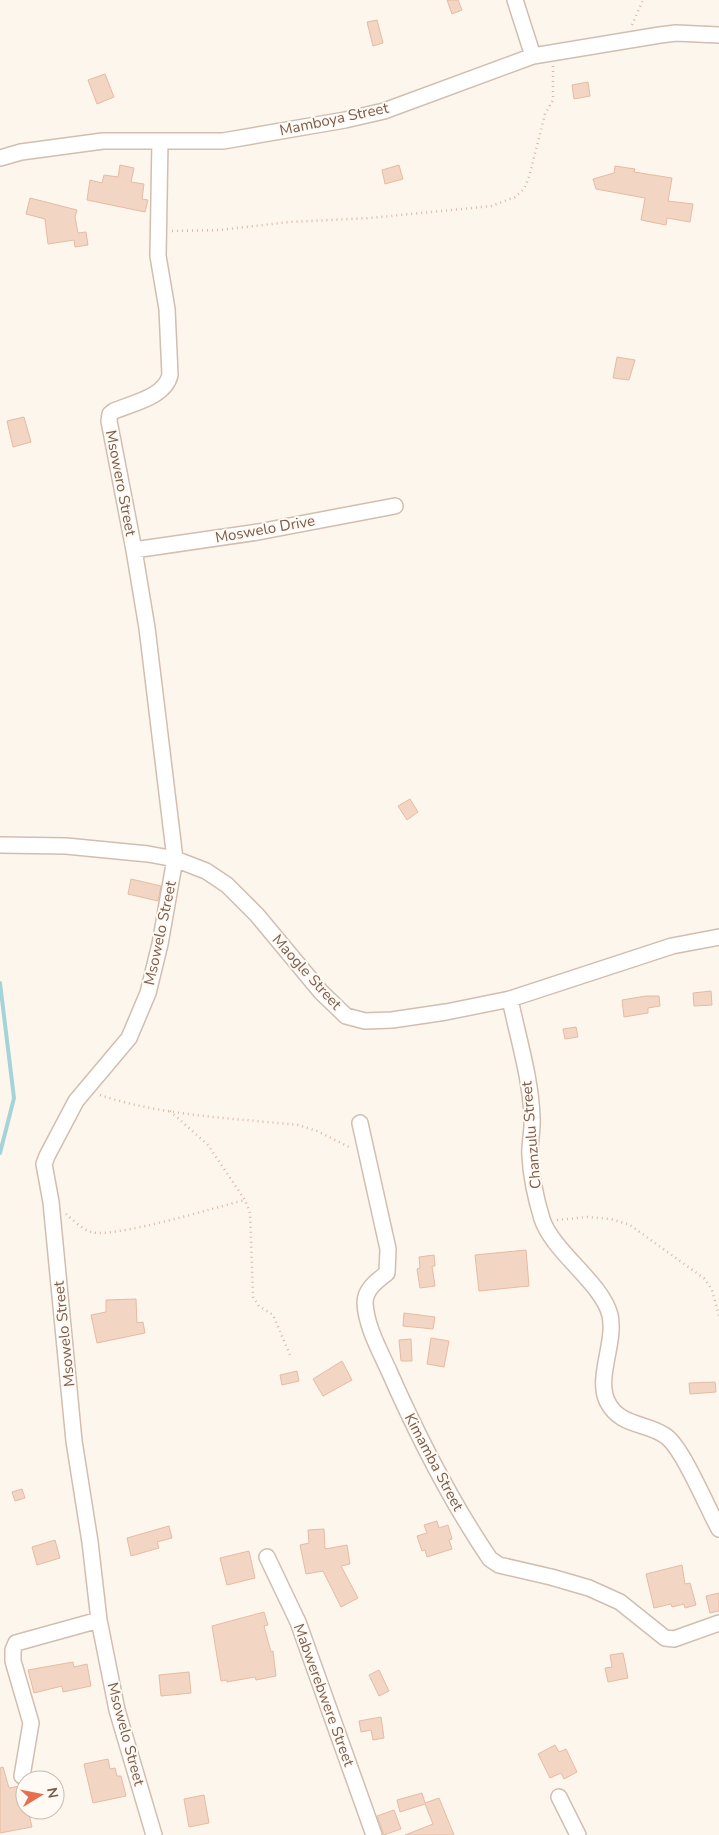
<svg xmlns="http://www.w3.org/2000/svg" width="719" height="1835" viewBox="0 0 719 1835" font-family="'Nunito Sans',sans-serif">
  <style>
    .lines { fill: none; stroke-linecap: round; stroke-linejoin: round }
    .stream { stroke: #a5d3da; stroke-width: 4 }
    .building { fill: #f3d5c3; stroke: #e6bba3 }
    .minor-casing { stroke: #d1beb0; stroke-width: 18 }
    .path { stroke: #d9b8a5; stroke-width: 2.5; stroke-dasharray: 1 4; stroke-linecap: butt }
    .minor { stroke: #fff; stroke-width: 15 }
    .labels { text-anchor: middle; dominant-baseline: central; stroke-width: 4; stroke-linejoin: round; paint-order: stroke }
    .street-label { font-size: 15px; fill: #7a5c4d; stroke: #fffaf3 }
  </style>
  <rect width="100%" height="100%" fill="#fdf6ec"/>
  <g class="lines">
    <!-- stream -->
    <path class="stream" d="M0 983 14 1098 0 1153"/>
  </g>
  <!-- building -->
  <path class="building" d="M447 0H458L462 10 452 14Z
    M377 20 383 43 373 46 367 22Z
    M105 74 114 97 97 104 88 80Z
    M588 82 590 96 574 99 572 85Z
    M120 165 134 168 131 182 144 184 142 199 148 200 145 212 87 200 90 180 102 183 104 175 118 177Z
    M399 165 403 179 385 184 382 170Z
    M615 166 635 169 634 172 672 178 668 201 693 204 690 222 667 218 666 225 641 220 645 198 596 189 593 179 614 173Z
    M30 198 77 210 75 217 78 233 86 232 88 245 75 247 74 240 48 244 45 219 26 214Z
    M617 357 635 360 629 380 613 378Z
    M24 417 31 442 13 447 7 421Z
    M410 799 418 812 407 820 398 806Z
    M131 879 161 886 158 901 128 894Z
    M711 991 712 1005 694 1006 693 993Z
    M646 996H659L660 1006 648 1008V1013L624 1017 622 1000Z
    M576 1027 578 1037 565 1039 563 1029Z
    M526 1250 529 1286 479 1291 475 1255Z
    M434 1255 435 1266H432L435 1286 420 1288 417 1269 420 1268 419 1257Z
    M136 1299 137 1323 143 1322 145 1333 97 1343 91 1315 106 1312V1300Z
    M404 1313 435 1317 433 1329 403 1326Z
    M431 1338 449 1341 444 1367 427 1364Z
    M411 1339 412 1361H401L399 1340Z
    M342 1361 352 1380 323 1396 313 1379Z
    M297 1371 299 1381 282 1385 280 1375Z
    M715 1382 716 1392 690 1394 689 1383Z
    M22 1489 25 1498 15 1501 12 1492Z
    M437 1521 439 1528 448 1525 452 1539 449 1540 452 1549 427 1557 425 1550 422 1551 417 1536 427 1533 424 1525Z
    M169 1526 172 1538 157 1542 159 1548 131 1556 127 1538Z
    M324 1529 325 1549 347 1545 350 1564 341 1566 358 1598 341 1607 323 1571 306 1574 300 1545 309 1543 308 1530Z
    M55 1540 60 1558 37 1565 32 1547Z
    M249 1551 255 1578 227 1585 220 1558Z
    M682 1565 685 1584 690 1583 696 1605 685 1608 684 1604 672 1607 671 1604 654 1608 646 1574Z
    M719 1593V1611L710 1613 706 1596Z
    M264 1612 268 1625 264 1626 271 1652 273 1651 276 1676 256 1680 255 1677 227 1682V1680L221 1681 212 1626Z
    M623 1653 628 1678 608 1682 605 1668 612 1667 610 1655Z
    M73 1662 74 1667 87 1664 91 1686 63 1692 62 1686 34 1693 28 1670Z
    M379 1670 389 1691 379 1696 369 1675Z
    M189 1672 191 1693 161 1696 159 1675Z
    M381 1717 384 1738 373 1740 371 1730 361 1732 359 1721Z
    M555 1745 559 1752 566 1749 577 1772 564 1779 561 1773 550 1778 538 1754Z
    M108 1759 110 1769 115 1768 117 1776H121L126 1796 93 1803 84 1764Z
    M3 1767 9 1788 25 1785V1810H28L32 1827 0 1833V1768Z
    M422 1793 425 1803 439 1798 454 1835H405L433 1824 425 1804 400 1812 397 1800Z
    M204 1795 209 1823 189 1827 184 1799Z
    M394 1810 401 1829 384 1835 377 1816Z"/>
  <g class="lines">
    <!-- minor casing -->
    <g class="minor-casing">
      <path id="minor" d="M515 0 533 56
        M0 158 21 152 103 141H223L345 120 384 111 533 56 660 35 676 33 719 35
        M134 550 258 532 395 506
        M0 845 66 846 148 854 175 859 206 871 227 885 257 915 321 992 346 1016 365 1021 392 1020 446 1012 510 999 672 946 719 937
        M510 999C518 1038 531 1079 532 1118 533 1131 529 1144 530 1156 531 1177 536 1199 542 1219 553 1252 602 1283 610 1315 616 1342 596 1377 607 1401 620 1428 649 1422 667 1437 684 1451 707 1507 719 1529
        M360 1123 388 1249 387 1273C377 1281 365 1289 365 1303 366 1326 380 1351 389 1371 418 1437 450 1500 490 1559L499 1565 551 1577 589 1588 620 1602 665 1638 674 1639 719 1623
        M267 1557 298 1622 374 1835
        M22 1776 31 1723 13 1661V1650L16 1643 99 1620
        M559 1797 578 1835
        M154 1835 117 1710 99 1620 90 1542 74 1441 51 1202 44 1164 47 1156 76 1101 129 1038 148 993 160 944 175 859 147 628 134 550 109 421 110 414 114 411C133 403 165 397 170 375L167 309 158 256 160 141"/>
    </g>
    <!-- path -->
    <path class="path" d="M632 25 643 0
      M172 231 220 230 289 222 370 218 492 206 515 197 524 189 529 177 545 114 553 100V65
      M100 1095C163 1116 232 1118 298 1125L317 1131 351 1148
      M170 1111 208 1145 245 1200 250 1213 253 1297 259 1306 273 1315 290 1355
      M66 1214C73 1220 82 1229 91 1232 112 1239 217 1207 245 1200
      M557 1220 587 1217 611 1219 630 1225 705 1279 712 1290 719 1316"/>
    <!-- minor -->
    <use href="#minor" class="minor"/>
  </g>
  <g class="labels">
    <!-- street labels -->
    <g class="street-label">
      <text transform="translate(334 119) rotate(-12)">Mamboya Street</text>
      <text transform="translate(121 483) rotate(79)">Msowero Street</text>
      <text transform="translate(265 529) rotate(-10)">Moswelo Drive</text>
      <text transform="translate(160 933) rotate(-78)">Msowelo Street</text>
      <text transform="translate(307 972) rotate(48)">Maogle Street</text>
      <text transform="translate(531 1135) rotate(-95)">Chanzulu Street</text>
      <text transform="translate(64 1334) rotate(-96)">Msowelo Street</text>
      <text transform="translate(434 1462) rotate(62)">Kimamba Street</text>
      <text transform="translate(324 1695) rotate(70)">Mabwerebwere Street</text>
      <text transform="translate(126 1734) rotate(75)">Msowelo Street</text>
    </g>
  </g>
  <!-- north arrow -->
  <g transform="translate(40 1795) rotate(80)"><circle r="24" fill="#fffaf3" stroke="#cabbb1"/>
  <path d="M0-4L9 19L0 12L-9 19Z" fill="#e76f51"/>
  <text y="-8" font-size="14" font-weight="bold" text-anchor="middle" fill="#7a5c4d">N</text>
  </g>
</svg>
